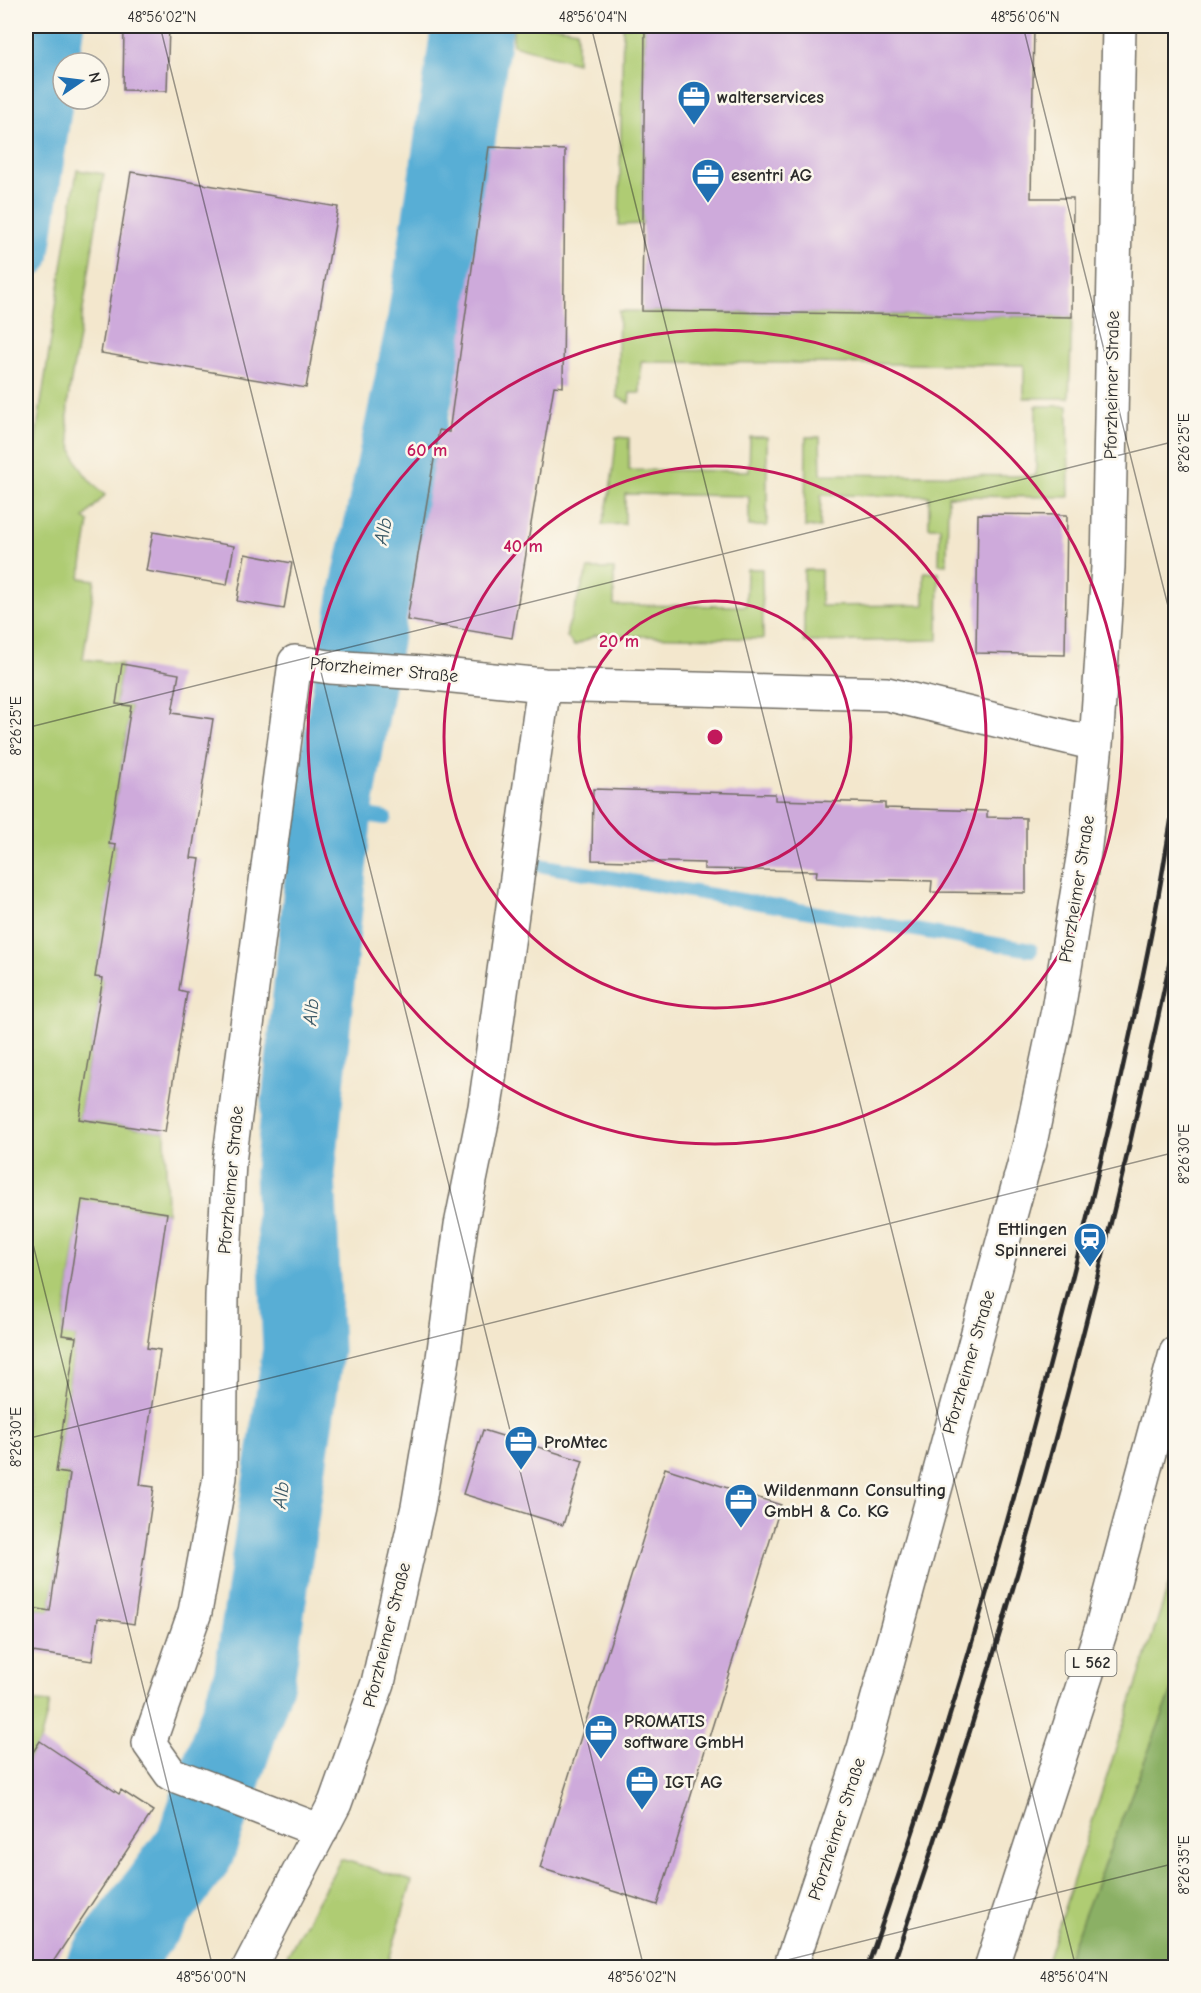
<svg xmlns="http://www.w3.org/2000/svg" width="1201" height="1993" viewBox="0 0 1201 1993" font-family="'Comic Neue',sans-serif">
  <style>
    .green { fill: #afcc73; stroke: #6d7c4f; stroke-width: 1.5 }
    .forest { fill: #8bb065; stroke: #5b6e48; stroke-width: 1.5 }
    .lines { fill: none; stroke-linecap: round; stroke-linejoin: round }
    .stream { stroke: #58aed5; stroke-width: 14 }
    .canal { stroke: #58aed5; stroke-width: 48 }
    .river { stroke: #58aed5; stroke-width: 81 }
    .building { fill: #ceaadb }
    .minor-casing { stroke: #716d64; stroke-width: 36 }
    .major-casing { stroke: #716d64; stroke-width: 36 }
    .minor { stroke: #fff; stroke-width: 33 }
    .major { stroke: #fff; stroke-width: 33 }
    .rail { stroke: #2b2b2b; stroke-width: 4.5 }
    .ticks { fill: none; stroke: #2b2b2b; stroke-width: 1.5; stroke-opacity: 0.45 }
    .ring { fill: none; stroke: #c2185b; stroke-width: 3 }
    .labels { text-anchor: middle; dominant-baseline: central; stroke-width: 5; stroke-linejoin: round; paint-order: stroke }
    .shield { fill: #fbf7ec; stroke: #696865; stroke-width: 1.5 }
    .shield-label { font-size: 16px; font-weight: bold; fill: #2b2b2b }
    .poi-label { font-size: 18px; font-weight: bold; fill: #2b2b2b; stroke: #fbf7ec; text-anchor: start }
    .street-label { font-size: 18px; fill: #2b2b2b; stroke: #fbf7ec }
    .water-label { font-size: 20px; font-style: italic; fill: #3b5966; stroke: #fbf7ec }
    .centre { fill: #c2185b; stroke: #fbf7ec; stroke-width: 3 }
    .ring-label { font-size: 18px; text-anchor: middle; font-weight: bold; fill: #c2185b; stroke: #fbf7ec; stroke-width: 5; stroke-linejoin: round; paint-order: stroke }
    .neatline { fill: none; stroke: #2b2b2b; stroke-width: 2 }
    .ticks-label { font-size: 15px; text-anchor: middle; fill: #2b2b2b }
  </style>
  <rect width="100%" height="100%" fill="#fbf7ec"/>
  <filter id="ink" filterUnits="userSpaceOnUse"><feTurbulence type="fractalNoise" baseFrequency=".0167" numOctaves="2"/><feDisplacementMap in="SourceGraphic" scale="12" xChannelSelector="R" yChannelSelector="G"/><feConvolveMatrix kernelMatrix="1 2 1 2 8 2 1 2 1" color-interpolation-filters="sRGB"/></filter>
  <filter id="wash" filterUnits="userSpaceOnUse"><feTurbulence type="fractalNoise" baseFrequency=".008" numOctaves="4" result="noise"/><feDisplacementMap in="SourceGraphic" scale="24" xChannelSelector="R" yChannelSelector="G"/><feGaussianBlur stdDeviation="1.35" result="paint"/><feColorMatrix in="noise" values="0 0 0 0 0 0 0 0 0 0 0 0 0 0 0 0 0 1.4 0 .05"/><feComposite in="paint" operator="in"/></filter>
  <g filter="url(#wash)">
    <rect width="100%" height="100%" fill="#f3e7cd"/>
    <!-- green -->
    <path class="green" d="M513 26H554L577 30V63L513 45Z
      M623 26H645L643 224 619 225Z
      M77 170 104 174C95 230 87 286 78 342 73 373 64 401 69 433 72 459 84 478 105 495L84 518 89 522 80 578 95 580 83 659 122 664 116 703 131 706 109 844 116 845 96 977 103 978 79 1119 165 1132 167 1213 82 1201 62 1334 76 1337 56 1472 70 1474 50 1611 26 1607V501Z
      M619 311 1072 317 1069 398H1024V365L641 362 640 393H630L629 403 617 397Z
      M1036 406H1068L1069 497 948 496 947 564H939L940 527H929V496L821 495 820 528 805 527 806 437H820L821 474 1036 476Z
      M616 437 629 438V470L749 471 750 437H767V526H749V496L625 494V524L602 525C611 495 614 468 616 437Z
      M588 569H614V605L746 606 747 569H762L763 639 596 635 574 646 567 637V630Z
      M804 570H821V606L924 605V572L939 573 938 640 804 642Z
      M1175 1566V1967L1045 1968 1060 1921Z
      M26 1701 50 1703 40 1741 26 1763Z
      M341 1859 412 1881 387 1967H281Z"/>
    <!-- forest -->
    <path class="forest" d="M1175 1683V1967H1064Z"/>
    <g class="lines">
      <!-- stream -->
      <path class="stream" d="M332 810 385 818
        M533 864 1031 950"/>
      <!-- canal -->
      <path class="canal" d="M26 255 60 26"/>
      <!-- river -->
      <path class="river" d="M106 1968 195 1848 254 1679 303 1350 295 1173 332 810 370 594 427 325 472 26"/>
    </g>
    <g id="blocks">
      <!-- building -->
      <path class="building" d="M124 26H169L167 91 123 90Z
        M645 26H1034L1031 198H1073L1072 317 642 311Z
        M489 147 565 150 563 387 554 386 512 638 407 620 439 430 449 432Z
        M131 172 338 207 306 388 101 353Z
        M978 514 1067 515 1065 655 976 653Z
        M153 532 234 546 227 585 146 571Z
        M245 554 292 563 284 609 237 601Z
        M122 664 179 674 172 713 213 719 191 858 200 859 179 990 187 992 165 1132 79 1119 103 978 95 977 116 845 109 844 131 706 116 704Z
        M593 789 775 794V800L885 803V808L987 811V817L1026 818V893L931 892 932 881 816 878 817 871 704 869V863L592 860Z
        M82 1200 167 1213 147 1348 160 1350 140 1485 154 1487 134 1624 98 1618 92 1661 26 1651V1607L50 1611 70 1474 56 1472 76 1337 62 1335Z
        M483 1430 583 1461 563 1525 463 1494Z
        M665 1468 781 1505 657 1905 540 1868Z
        M40 1741 119 1794 121 1790 153 1811 49 1968H26V1763Z"/>
    </g>
  </g>
  <g filter="url(#ink)">
    <use href="#blocks" fill-opacity="0" stroke="#716d64" stroke-width="1.5"/>
    <g class="lines">
      <!-- minor casing -->
      <g class="minor-casing">
        <path id="minor" d="M321 1831 171 1774 149 1743 195 1612 220 1477 222 1296 229 1162 295 662 330 667 423 673 544 685 887 694 1096 744
          M249 1968 335 1803 378 1683 418 1507 443 1358 461 1225 485 1107 544 685
          M790 1968 864 1748 1030 1143 1058 1010 1085 846 1096 744 1108 567 1119 26"/>
      </g>
      <!-- major casing -->
      <g class="major-casing">
        <path id="major" d="M991 1968 1101 1630 1176 1353"/>
      </g>
      <!-- minor -->
      <use href="#minor" class="minor"/>
      <!-- major -->
      <use href="#major" class="major"/>
      <!-- rail -->
      <path class="rail" d="M867 1968C939 1761 1001 1552 1056 1341 1091 1205 1125 1068 1152 930 1161 884 1168 838 1176 792
        M892 1968C1009 1629 1104 1283 1176 932"/>
    </g>
  </g>
  <!-- ticks -->
  <path class="ticks" d="M160 26 644 1968M591 26 1076 1968M1023 26 1176 638M26 728 1176 441M26 1216 213 1968M26 1439 1176 1152M755 1968 1176 1863"/>
  <!-- distance rings -->
  <g class="ring">
    <circle cx="715" cy="737" r="136"/>
    <circle cx="715" cy="737" r="271"/>
    <circle cx="715" cy="737" r="407"/>
  </g>
  <!-- icons -->
  <defs>
    <g id="office-pin" transform="scale(1.725)"><path d="M0 17L-7.5 6A9.5 9.5 0 1 1 7.5 6Z" fill="#1f6fb2" stroke="#fbf7ec"/><path d="M-6-3h4V-5.5h4V-3h4V5H-6ZM-1-4.5V-3h2v-1.5ZM-6 0V1H6V0Z" fill="#fff"/></g>
    <g id="station-pin" transform="scale(1.725)"><path d="M0 17L-7.5 6A9.5 9.5 0 1 1 7.5 6Z" fill="#1f6fb2" stroke="#fbf7ec"/><path d="M-3-6H3Q5-6 5-4V2Q5 4 3 4L4.5 6H3L1.5 4h-3L-3 6H-4.5L-3 4Q-5 4-5 2V-4Q-5-6-3-6ZM-3.5-4v3h7v-3ZM-3.5 1v1.5H-2V1ZM2 1v1.5H3.5V1Z" fill="#fff"/></g>
  </defs>
  <g fill-rule="evenodd">
    <use href="#office-pin" x="694" y="97"/>
    <use href="#office-pin" x="708" y="175"/>
    <use href="#station-pin" x="1090" y="1239"/>
    <use href="#office-pin" x="521" y="1442"/>
    <use href="#office-pin" x="741" y="1500"/>
    <use href="#office-pin" x="601" y="1731"/>
    <use href="#office-pin" x="642" y="1782"/>
  </g>
  <g class="labels">
    <!-- shield labels -->
    <rect class="shield" x="1065.5" y="1650" width="51" height="26" rx="4.5"/>
    <g class="shield-label">
      <text x="1091" y="1663">L 562</text>
    </g>
    <!-- poi labels -->
    <g class="poi-label">
      <text x="717" y="97">walterservices</text>
      <text x="731" y="175">esentri AG</text>
      <text x="1067" y="1229" text-anchor="end">Ettlingen<tspan x="1067" dy="21">Spinnerei</tspan></text>
      <text x="544" y="1442">ProMtec</text>
      <text x="764" y="1490">Wildenmann Consulting<tspan x="764" dy="21">GmbH &amp; Co. KG</tspan></text>
      <text x="624" y="1721">PROMATIS<tspan x="624" dy="21">software GmbH</tspan></text>
      <text x="665" y="1782">IGT AG</text>
    </g>
    <!-- street labels -->
    <g class="street-label">
      <text transform="translate(1112 385) rotate(-89)">Pforzheimer Straße</text>
      <text transform="translate(384 670) rotate(5)">Pforzheimer Straße</text>
      <text transform="translate(1077 889) rotate(-81)">Pforzheimer Straße</text>
      <text transform="translate(231 1180) rotate(-85)">Pforzheimer Straße</text>
      <text transform="translate(969 1362) rotate(-74)">Pforzheimer Straße</text>
      <text transform="translate(387 1635) rotate(-76)">Pforzheimer Straße</text>
      <text transform="translate(837 1829) rotate(-72)">Pforzheimer Straße</text>
    </g>
    <!-- water labels -->
    <g class="water-label">
      <text transform="translate(383 531) rotate(-78)">Alb</text>
      <text transform="translate(311 1012) rotate(-84)">Alb</text>
      <text transform="translate(281 1495) rotate(-82)">Alb</text>
    </g>
  </g>
  <circle cx="715" cy="737" r="9" class="centre"/>
  <g class="ring-label">
    <text x="427" y="456">60 m</text>
    <text x="523" y="552">40 m</text>
    <text x="619" y="647">20 m</text>
  </g>
  <!-- margin -->
  <rect width="1201" height="1993" fill="none" stroke="#fbf7ec" stroke-width="66"/>
  <!-- north arrow -->
  <g transform="translate(81 81) rotate(76)"><circle r="28" fill="#fbf7ec" stroke="#a8a59f" stroke-width="1.5"/>
  <path d="M0-4.5L10 22L0 15L-10 22Z" fill="#1f6fb2"/>
  <text y="-9" font-size="16" font-weight="bold" text-anchor="middle" fill="#2b2b2b">N</text>
  </g>
  <rect x="33" y="33" width="1135" height="1927" class="neatline"/>
  <g class="ticks-label">
    <text x="162" y="22">48°56'02"N</text>
    <text x="593" y="22">48°56'04"N</text>
    <text x="1025" y="22">48°56'06"N</text>
    <text transform="translate(1184 443) rotate(-90)" y="5">8°26'25"E</text>
    <text transform="translate(16 726) rotate(-90)" y="5">8°26'25"E</text>
    <text transform="translate(1184 1154) rotate(-90)" y="5">8°26'30"E</text>
    <text transform="translate(16 1437) rotate(-90)" y="5">8°26'30"E</text>
    <text transform="translate(1184 1865) rotate(-90)" y="5">8°26'35"E</text>
    <text x="211" y="1982">48°56'00"N</text>
    <text x="642" y="1982">48°56'02"N</text>
    <text x="1074" y="1982">48°56'04"N</text>
  </g>
</svg>
